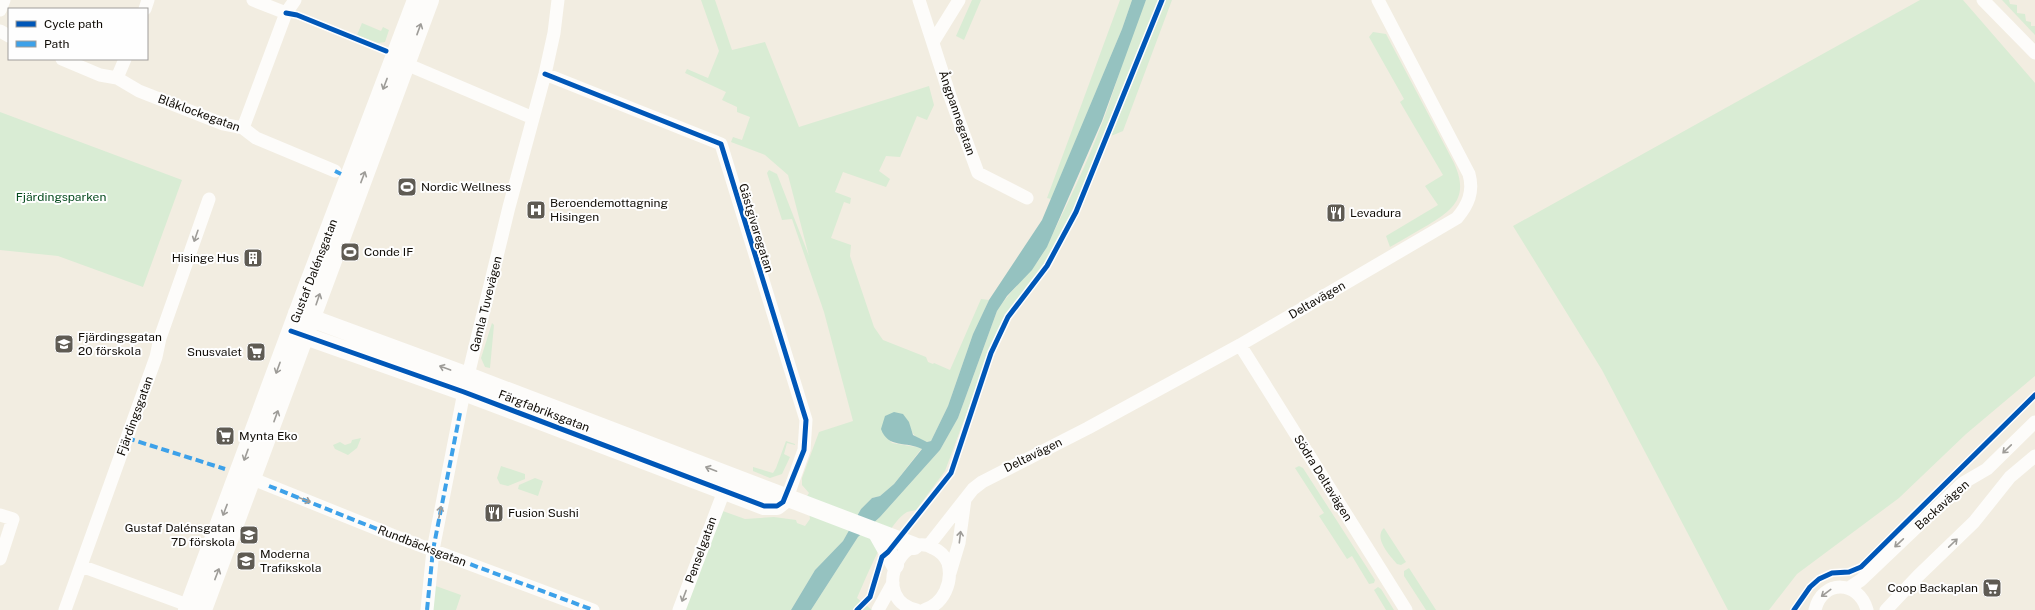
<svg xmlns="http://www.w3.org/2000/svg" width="2035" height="610" viewBox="0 0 2035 610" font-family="'Public Sans',sans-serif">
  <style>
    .green { fill: #d9ecd4 }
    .water { fill: #95c2c0 }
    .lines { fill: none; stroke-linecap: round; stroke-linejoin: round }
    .street { stroke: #fdfcfa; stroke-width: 13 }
    .secondary { stroke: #fdfcfa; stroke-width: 18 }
    .quiet { stroke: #3da1e9; stroke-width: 4; stroke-dasharray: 8 4; stroke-linecap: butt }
    .cycleway-casing { stroke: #fefefe; stroke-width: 8 }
    .cycleway { stroke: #0057b8; stroke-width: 5 }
    .oneway { stroke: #9e9c98 }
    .labels { text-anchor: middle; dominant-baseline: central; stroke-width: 4; stroke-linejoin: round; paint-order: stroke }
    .street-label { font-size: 12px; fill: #100c06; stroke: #fefefe }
    .poi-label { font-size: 12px; fill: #100c06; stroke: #fefefe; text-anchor: start }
    .park-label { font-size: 12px; fill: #044a1d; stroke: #fefefe }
  </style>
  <rect width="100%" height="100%" fill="#f2ede1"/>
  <!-- green -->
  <path class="green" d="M701 0H715L732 50 765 42 799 127 929 86 934 105 927 120 917 116 900 157 886 156 879 171 890 179 886 187 843 172 835 192 851 198 850 204 844 202 831 238 851 245 850 256 874 327 883 340 926 357 928 362 933 364 934 363 950 370 981 299 989 300 973 334 948 406 931 441 927 442C916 438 911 435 909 422L883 433 892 443 922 448 894 484 880 496 872 498 861 509 843 541 815 570 791 610H685L720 510 745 519 774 517 796 520 797 523 805 526 810 519 807 496 809 493 802 485V478L819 432 853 421 824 312 792 219 782 220 767 173 769 170 777 174 809 256 788 175 765 155 731 142 733 137 742 140 750 117 737 112V107L722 100 726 92 685 73 687 69 708 78 719 51Z
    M972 0H981L964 40 956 36Z
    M1120 0H1132L1122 29 1051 199 1047 198Z
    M1146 0H1161L1101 157 1076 212 1046 265 1007 315 995 337 945 471 916 510C914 511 909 511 907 512 888 522 866 578 857 598L872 610H811L858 537 880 517 940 450 958 418 997 311C1012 287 1035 271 1047 246 1067 205 1087 163 1103 121 1118 81 1128 39 1146 0Z
    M1165 0H1172L1123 131 1111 136Z
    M1920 0H1963L2035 83V376L1966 434 1899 498 1797 574 1769 610H1728L1602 370 1513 226Z
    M2002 0H2009L2010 4 2017 5V13L2025 14 2026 21 2031 22V26H2035V35Z
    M362 23 381 31 383 27 389 30 385 42 378 43 357 35Z
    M1373 32 1386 34 1454 163C1469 196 1455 209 1428 225 1415 232 1403 240 1390 247L1386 236 1438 205 1425 186 1443 175 1400 102 1404 99 1369 37Z
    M0 112 182 180 143 287 58 256 0 250Z
    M492 323 494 325 490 368 485 367 481 358Z
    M361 438 357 448 348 455 335 449 333 445 340 442 345 445 351 443 352 440Z
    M786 441 795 444V445L787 443 784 454 790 457 782 474 770 478 753 471V467L773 473 776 468Z
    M501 466 525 474V479L508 486 500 484 497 478Z
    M1299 466 1303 468 1375 580 1374 583 1369 584 1352 556 1347 559 1319 516 1324 513 1295 468Z
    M535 478 543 481 538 496 518 489 519 485Z
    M1384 528 1406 562 1401 565 1397 564C1390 556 1373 538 1384 528Z
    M1409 568 1436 610H1426L1404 576V571Z
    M433 585 461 595 456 610H431Z
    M1378 587 1381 589 1394 610H1386L1374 590Z"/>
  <!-- water -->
  <path class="water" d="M1132 0H1146L1102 121 1047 247 1032 270 1007 296 997 311 958 418 940 450 880 517 858 537 811 610H791L815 570 843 541 861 509 872 498 880 496 894 484 922 449C907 441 888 449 881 429L885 416 894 412 903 414 909 422 913 435 927 442 931 441 948 406 973 334 989 300 1042 220 1122 29Z"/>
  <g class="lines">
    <!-- street -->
    <path class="street" d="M253 0 286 13
      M919 0 951 99 978 173 1027 198
      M1983 0 2035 53
      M145 9 148 0
      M0 10 4 0
      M0 31 9 36
      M933 42 959 0
      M402 57 406 64 533 118
      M62 59 100 75 117 78 139 91 223 124 243 128 256 138 335 171
      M545 74 721 144 806 420 804 450 787 498
      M117 78 125 59
      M243 128 286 13 295 0
      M1240 345 1406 610
      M253 479 392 535 593 610
      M0 515 13 519 0 559
      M929 545 973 489 982 482 1088 428 1240 345 1457 218C1468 205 1474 192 1469 174L1378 0
      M81 566 196 608
      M950 573 959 543 965 499
      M1849 588 1861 580 1963 483 1987 469 2035 422
      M65 610 156 357 160 338 209 199
      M427 610 433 550 464 392 509 207 545 74 554 33 558 0
      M679 610 724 491
      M878 610 893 583
      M917 610C870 600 900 529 933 548 940 551 945 556 948 563 953 582 944 604 924 610
      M1815 610C1822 579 1859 580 1867 610
      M1886 610 1918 576 1974 522 2010 477 2035 456"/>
    <!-- secondary -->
    <path class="secondary" d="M297 313 468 376 914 546
      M294 332 464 392 764 506H777L787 498
      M877 533 895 565
      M187 610 307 287 416 0
      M203 610 430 0"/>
    <!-- quiet -->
    <path class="quiet" d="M335 171 341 174
      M127 438 225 469
      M269 486 392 535 593 610
      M427 610 433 550 460 413"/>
    <!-- cycleway casing -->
    <g class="cycleway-casing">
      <path id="cycleway" d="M286 13 297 15 386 51
        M291 331 464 392 764 506H777L783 502 804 450 806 420 721 144 545 74
        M857 610 870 597 882 557 888 552 951 473 991 353 1008 317 1047 266 1076 212 1162 0
        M1794 610 1810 587 1819 579 1832 573 1849 572 1861 567 2035 395"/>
    </g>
    <!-- cycleway -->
    <use href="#cycleway" class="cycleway"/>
  </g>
  <!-- one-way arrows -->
  <defs><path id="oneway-shaft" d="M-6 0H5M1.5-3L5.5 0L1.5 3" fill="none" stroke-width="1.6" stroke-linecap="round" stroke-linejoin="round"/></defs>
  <g class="oneway">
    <use href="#oneway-shaft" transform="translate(419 29) rotate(-70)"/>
    <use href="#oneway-shaft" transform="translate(385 84) rotate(111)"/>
    <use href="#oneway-shaft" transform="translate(363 177) rotate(-69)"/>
    <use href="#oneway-shaft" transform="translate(196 236) rotate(109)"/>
    <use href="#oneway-shaft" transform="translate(318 299) rotate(-71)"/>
    <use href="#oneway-shaft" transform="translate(278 368) rotate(110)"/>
    <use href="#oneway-shaft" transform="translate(445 368) rotate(-160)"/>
    <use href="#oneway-shaft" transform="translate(276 416) rotate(-70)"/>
    <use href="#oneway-shaft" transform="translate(2007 449) rotate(136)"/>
    <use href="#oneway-shaft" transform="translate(246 455) rotate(110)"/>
    <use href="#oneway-shaft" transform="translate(711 469) rotate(-159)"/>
    <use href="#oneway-shaft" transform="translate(305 500) rotate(22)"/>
    <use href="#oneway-shaft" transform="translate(225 510) rotate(111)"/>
    <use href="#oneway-shaft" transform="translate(440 512) rotate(-79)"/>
    <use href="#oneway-shaft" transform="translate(960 537) rotate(-83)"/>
    <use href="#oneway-shaft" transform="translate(1899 543) rotate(137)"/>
    <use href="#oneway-shaft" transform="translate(1953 543) rotate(-44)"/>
    <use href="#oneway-shaft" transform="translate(217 574) rotate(-69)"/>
    <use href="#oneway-shaft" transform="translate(1826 593) rotate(143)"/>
    <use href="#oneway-shaft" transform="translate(684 596) rotate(111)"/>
  </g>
  <!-- icons -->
  <defs>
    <g id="stadium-square" transform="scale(1)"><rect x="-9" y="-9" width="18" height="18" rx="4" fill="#5f5b53" stroke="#fefefe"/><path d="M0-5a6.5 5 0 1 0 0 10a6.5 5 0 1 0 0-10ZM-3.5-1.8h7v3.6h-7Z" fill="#fff"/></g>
    <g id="hospital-square" transform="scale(1)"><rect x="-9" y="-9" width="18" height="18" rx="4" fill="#5f5b53" stroke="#fefefe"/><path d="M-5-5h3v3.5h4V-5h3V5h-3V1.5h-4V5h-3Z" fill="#fff"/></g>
    <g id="restaurant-square" transform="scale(1)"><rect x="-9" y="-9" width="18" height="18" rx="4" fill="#5f5b53" stroke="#fefefe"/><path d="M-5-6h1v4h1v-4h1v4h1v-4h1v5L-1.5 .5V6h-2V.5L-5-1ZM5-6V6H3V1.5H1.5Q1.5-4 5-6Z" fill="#fff"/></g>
    <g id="building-square" transform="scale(1)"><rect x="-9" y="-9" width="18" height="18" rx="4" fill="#5f5b53" stroke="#fefefe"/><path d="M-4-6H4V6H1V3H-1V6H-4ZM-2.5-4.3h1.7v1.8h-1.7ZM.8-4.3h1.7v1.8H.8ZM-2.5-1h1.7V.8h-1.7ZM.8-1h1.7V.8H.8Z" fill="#fff"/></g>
    <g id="school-square" transform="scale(1)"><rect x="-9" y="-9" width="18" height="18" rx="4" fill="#5f5b53" stroke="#fefefe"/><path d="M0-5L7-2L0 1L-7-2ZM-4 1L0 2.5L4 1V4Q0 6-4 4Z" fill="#fff"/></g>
    <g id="supermarket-square" transform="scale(1)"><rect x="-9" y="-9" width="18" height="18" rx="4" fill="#5f5b53" stroke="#fefefe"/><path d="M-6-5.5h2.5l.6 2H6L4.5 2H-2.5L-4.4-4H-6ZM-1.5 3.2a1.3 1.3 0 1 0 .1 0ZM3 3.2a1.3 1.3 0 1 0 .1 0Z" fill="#fff"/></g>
  </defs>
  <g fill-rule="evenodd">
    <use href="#stadium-square" x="407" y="187"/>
    <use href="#hospital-square" x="536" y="210"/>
    <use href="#restaurant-square" x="1336" y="213"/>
    <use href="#stadium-square" x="350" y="252"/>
    <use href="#building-square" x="253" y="258"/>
    <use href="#school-square" x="64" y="344"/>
    <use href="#supermarket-square" x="256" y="352"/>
    <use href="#supermarket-square" x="225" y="436"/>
    <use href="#restaurant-square" x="494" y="513"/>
    <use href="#school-square" x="249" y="535"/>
    <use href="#school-square" x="246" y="561"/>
    <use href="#supermarket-square" x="1992" y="588"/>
  </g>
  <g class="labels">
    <!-- street labels -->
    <g class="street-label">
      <text transform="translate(199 113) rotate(20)">Blåklockegatan</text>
      <text transform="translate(957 113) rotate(71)">Ångpannegatan</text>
      <text transform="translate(756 228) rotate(73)">Gästgivaregatan</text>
      <text transform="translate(314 271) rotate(-69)">Gustaf Dalénsgatan</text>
      <text transform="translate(1317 300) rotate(-30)">Deltavägen</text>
      <text transform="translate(486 304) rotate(-76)">Gamla Tuvevägen</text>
      <text transform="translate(544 411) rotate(21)">Färgfabriksgatan</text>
      <text transform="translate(135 416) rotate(-70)">Fjärdingsgatan</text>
      <text transform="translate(1033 455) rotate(-26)">Deltavägen</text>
      <text transform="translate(1323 478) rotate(58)">Södra Deltavägen</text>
      <text transform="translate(1942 505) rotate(-42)">Backavägen</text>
      <text transform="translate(422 546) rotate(21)">Rundbäcksgatan</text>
      <text transform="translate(701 550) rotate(-70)">Penselgatan</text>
    </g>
    <!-- poi labels -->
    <g class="poi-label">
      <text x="421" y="187">Nordic Wellness</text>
      <text x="550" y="203">Beroendemottagning<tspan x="550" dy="14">Hisingen</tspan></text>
      <text x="1350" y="213">Levadura</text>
      <text x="364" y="252">Conde IF</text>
      <text x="239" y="258" text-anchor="end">Hisinge Hus</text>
      <text x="78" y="337">Fjärdingsgatan<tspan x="78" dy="14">20 förskola</tspan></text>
      <text x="242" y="352" text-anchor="end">Snusvalet</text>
      <text x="239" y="436">Mynta Eko</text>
      <text x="508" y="513">Fusion Sushi</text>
      <text x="235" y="528" text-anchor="end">Gustaf Dalénsgatan<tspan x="235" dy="14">7D förskola</tspan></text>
      <text x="260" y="554">Moderna<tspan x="260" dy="14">Trafikskola</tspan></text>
      <text x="1978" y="588" text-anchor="end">Coop Backaplan</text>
    </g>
    <!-- park labels -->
    <g class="park-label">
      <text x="61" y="197">Fjärdingsparken</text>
    </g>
  </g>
  <!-- legend -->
  <rect x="8" y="8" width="140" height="52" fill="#fefefe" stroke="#9f9d9b"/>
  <rect x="16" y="21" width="20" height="6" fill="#0057b8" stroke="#9f9d9b"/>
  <text x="44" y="28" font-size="12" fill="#100c06">Cycle path</text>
  <rect x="16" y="41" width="20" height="6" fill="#3da1e9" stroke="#9f9d9b"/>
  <text x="44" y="48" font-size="12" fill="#100c06">Path</text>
</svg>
